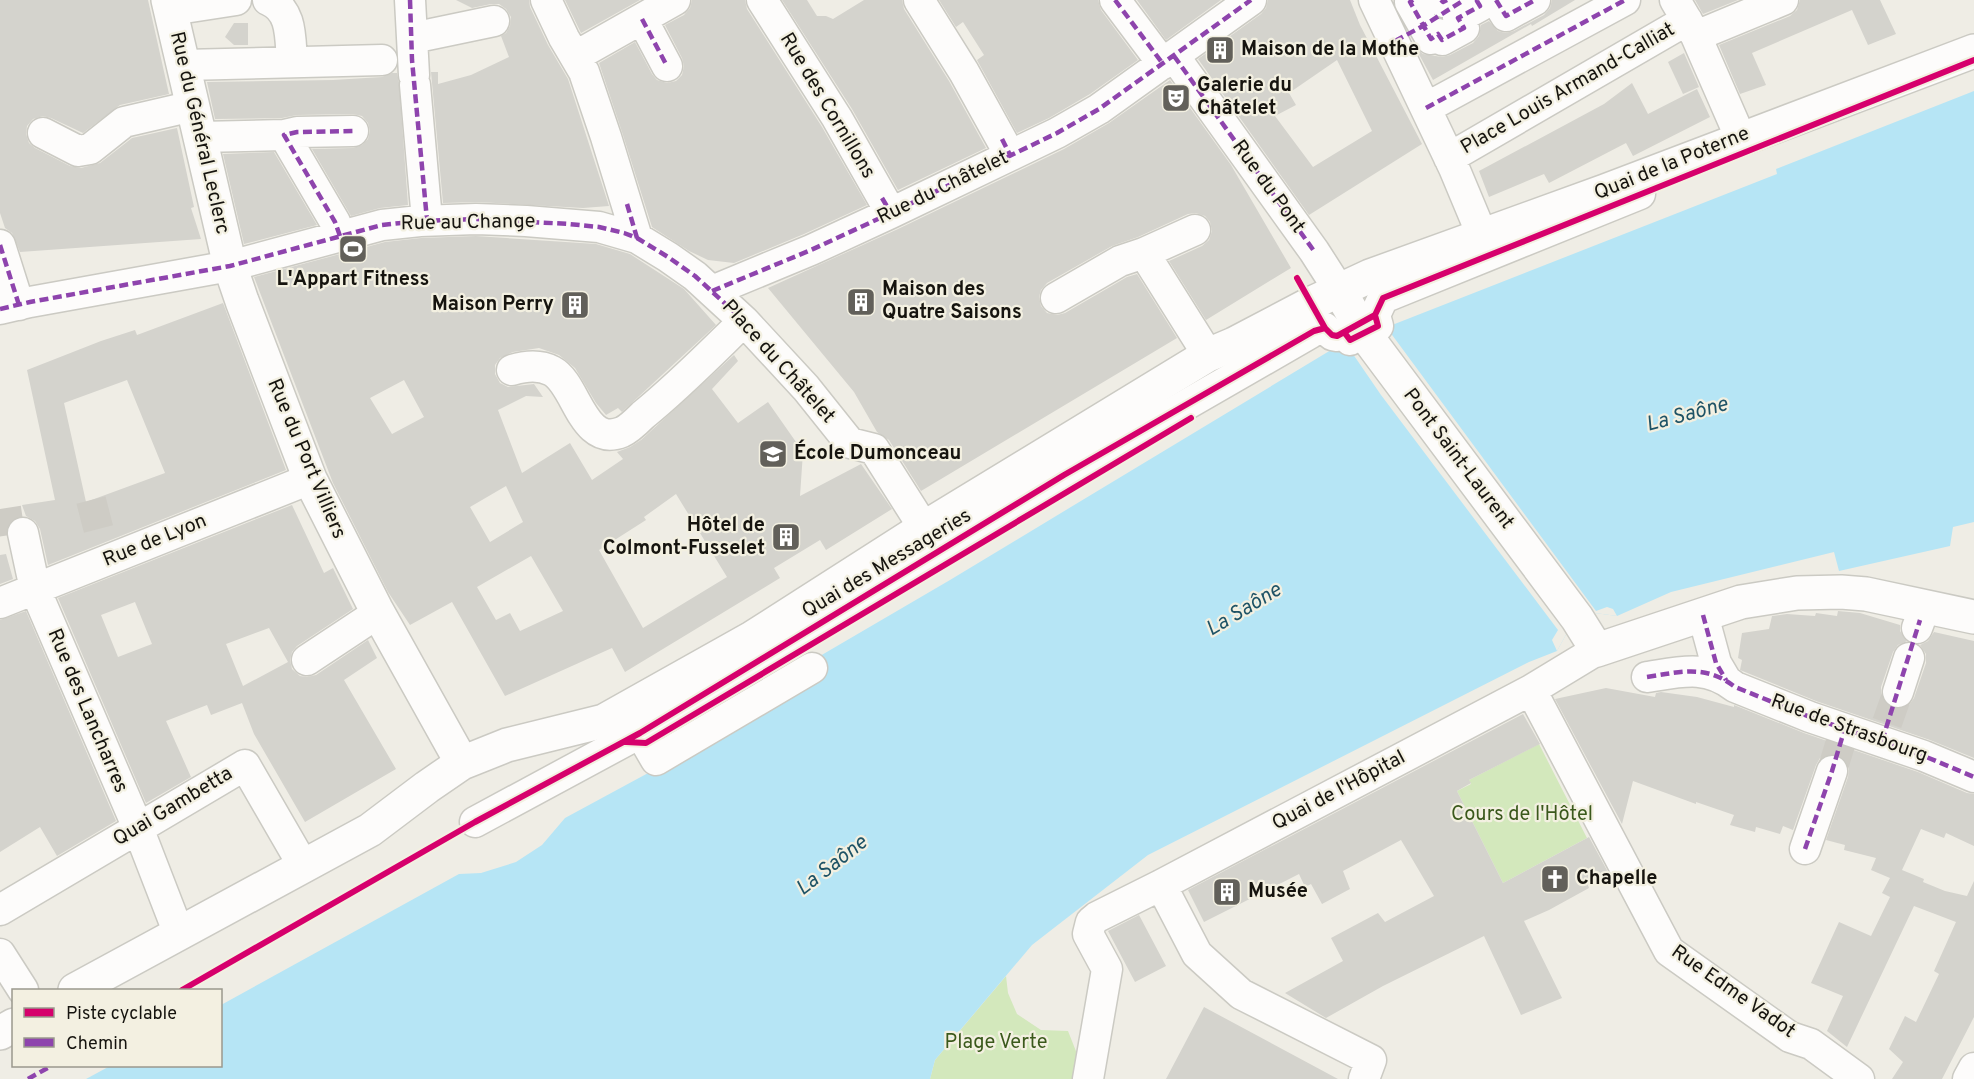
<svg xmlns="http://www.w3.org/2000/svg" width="1974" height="1079" viewBox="0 0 1974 1079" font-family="Overpass,sans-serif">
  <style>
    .green { fill: #d3e8bc }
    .water { fill: #b6e5f5 }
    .pier { fill: #efede5 }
    .building { fill: #d4d3cd; fill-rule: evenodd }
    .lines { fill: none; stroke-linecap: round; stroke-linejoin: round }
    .minor-tunnel { stroke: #ceccc5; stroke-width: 30; stroke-dasharray: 30 15; stroke-linecap: butt }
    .minor-casing { stroke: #cbcac3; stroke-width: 33 }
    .major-casing { stroke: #cbcac3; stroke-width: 36 }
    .minor { stroke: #fdfcfb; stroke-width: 30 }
    .major { stroke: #fdfcfb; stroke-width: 33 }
    .quiet { stroke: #8e44ad; stroke-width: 4.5; stroke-dasharray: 9 4.5; stroke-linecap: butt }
    .cycleway-casing { stroke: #f3f0e1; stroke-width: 10 }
    .cycleway { stroke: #d6006c; stroke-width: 6 }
    .labels { text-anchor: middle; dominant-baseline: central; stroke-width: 4.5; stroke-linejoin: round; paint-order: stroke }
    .poi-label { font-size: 20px; font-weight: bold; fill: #16140f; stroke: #f3f0e1; text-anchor: start }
    .street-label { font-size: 20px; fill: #16140f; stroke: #f3f0e1 }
    .park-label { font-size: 20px; fill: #3b591c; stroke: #f3f0e1 }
    .water-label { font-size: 21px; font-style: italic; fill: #1e5366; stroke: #f3f0e1 }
  </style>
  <rect width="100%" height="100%" fill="#efede5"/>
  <!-- green -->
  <path class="green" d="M1539 744 1587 838 1503 883 1457 791 1471 784 1469 780Z
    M1006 976 1008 993 1017 1014 1041 1030 1068 1031 1087 1079H930L935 1060Z"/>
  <!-- water -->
  <path class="water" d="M1974 91V522L1953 527 1950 546 1839 571 1834 552 1671 592 1617 616 1595 613 1568 631 1557 651 1529 662 1148 855 1032 945 935 1060 930 1079H86L110 1066H220L221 1005 459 874 481 873 516 862 542 845 565 818 650 772 808 663 950 580 1336 347 1777 174 1776 169Z"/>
  <!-- pier -->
  <path class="pier" d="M1384 324 1596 611 1607 607 1613 609 1617 616 1595 613 1568 631 1557 651 1552 640 1558 630 1381 395 1344 341Z"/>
  <!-- building -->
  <path class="building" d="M0 0H148L169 94 120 105 83 133 51 118 43 116 33 119 27 126 26 134 29 143 35 148 70 166 81 168 100 163 132 138 177 128 194 207 191 208 201 239 20 252 12 233 5 228 0 213Z
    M456 0H529L530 7 548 45 568 79 609 206 583 208 477 202 443 203 431 72H438V84L471 75 509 57 501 36 506 33 510 26 511 17 506 9 499 4H491L472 8Z
    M565 0H640L581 33Z
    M692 0H745L747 9 822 127 867 205 804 234 734 263 708 260 689 251 652 227 622 132 599 63 635 42 652 74 657 80 667 83 676 81 682 75 684 66 682 58 665 25 684 15 690 8Z
    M782 0H807L817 16H826L833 19 864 0H902L904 9 949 81 986 148 898 190 852 109Z
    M939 0H1098L1101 10 1138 60 1090 94 1049 118 1017 133 977 60 984 55 963 22 956 27Z
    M1137 0H1221L1166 40Z
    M1268 0H1350L1360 25 1422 144 1309 215 1198 59 1261 14 1266 8ZM1337 60 1372 131 1313 167 1275 116 1296 105 1289 93Z
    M1552 0H1575L1532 26 1531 24 1433 80 1415 47 1423 54 1442 57 1450 55 1473 43 1479 36 1481 25 1489 21 1498 31 1505 33 1514 31 1544 15 1550 8Z
    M1695 0H1738L1703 14Z
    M1800 0H1880L1896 34 1868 45 1852 10 1752 53 1766 85 1740 94 1719 45 1790 16 1797 10Z
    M234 23H248V45H234L225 37Z
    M1684 53 1699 87 1683 94 1668 62Z
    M392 73H397L399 82 408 205 380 208 351 216 312 149 353 148 362 145 368 139 370 131 368 123 362 116 353 114 297 115 282 118 215 119 207 82 333 80 382 77Z
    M1170 80 1231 165 1291 268 1206 320 1169 261 1202 246 1209 240 1212 231 1210 222 1205 216 1196 213 1188 214 1138 237 1112 246 1047 283 1041 290 1039 297 1041 306 1047 313 1057 315 1065 313 1127 277 1137 274 1177 338 921 491 889 440 877 432 854 392 768 288 898 229 1064 149 1109 123Z
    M1632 83 1648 114 1697 89 1710 117 1633 156 1626 143 1549 183 1544 174 1489 197 1479 171 1604 104Z
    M274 152 317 225 244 244 223 154Z
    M476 236 596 244 630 254 684 289 716 325 622 412 618 408 606 415 596 403 575 368 559 355 539 348 513 352 500 358 495 365V374L500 383 508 387 534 384 543 397 526 396 498 410 522 473 570 443 592 480 623 459 617 452 630 447 641 440 734 355 738 361 712 389 738 423 768 402 803 452 800 496 861 464 892 509 826 550 820 540 774 568 780 578 625 672 612 648 505 696 452 602 410 625 388 592 333 483 254 277 385 242 421 238ZM404 380 424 417 392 434 370 398ZM506 486 523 522 490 542 470 507ZM676 494 727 577 643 628 599 550 646 520 644 517ZM531 556 563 611 520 631 510 613 496 620 477 587Z
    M223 303 286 470 48 565 40 529 35 521 26 516 22 505 55 500 27 370 101 341 135 330 137 335ZM127 380 165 473 86 502 64 403Z
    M292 505 324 573 333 568 353 609 297 646 292 652 290 660 292 669 300 676 307 677 316 675 368 640 377 658 344 680 396 769 305 822 254 734 242 703 211 715 207 705 166 721 191 777 146 803 58 598ZM135 602 152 644 118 657 101 615ZM269 628 288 662 243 686 226 644Z
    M6 554 13 579 0 584V555Z
    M26 611 116 821 57 856 40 827 0 852V620Z
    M1838 611 1860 613 1900 625V631L1907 641 1898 645 1893 652 1881 687V696L1885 703 1893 709H1902L1909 705 1914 698 1926 663V654L1920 645 1928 641 1934 632 1974 641V758L1930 740 1816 701 1740 670 1742 660 1738 658 1742 633 1769 629 1772 616 1787 614 1815 616 1816 613 1837 616Z
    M1606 688 1655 697 1656 693 1661 692 1697 697 1734 707V705L1804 733 1918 772 1967 793 1974 794V846L1946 833 1944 838 1921 829 1902 870 1924 879 1923 882 1945 891 1967 896 1974 881V1017L1942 1079H1892L1903 1062 1889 1049 1905 1016 1916 1022 1939 974 1934 971 1956 922 1914 906 1847 1047 1827 1031 1843 996 1811 983 1839 922 1871 936 1890 897 1882 893 1890 878 1871 870 1876 858 1844 850 1845 845 1826 840 1848 777 1849 768 1845 760 1837 755 1828 754 1820 758 1816 765 1793 830 1783 826 1780 834 1756 827 1755 832 1730 825 1734 815 1696 802V804L1633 781 1622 824 1555 699Z
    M1523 714 1540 744 1469 780 1471 783 1457 791 1503 883 1589 837 1609 874 1588 885 1589 888 1549 910 1524 921 1562 998 1521 1015 1484 936 1383 986 1326 1018 1285 993 1343 961 1331 938 1378 913 1385 922 1434 896 1401 840 1343 871 1350 889 1322 904 1311 884 1305 887 1299 874 1204 922 1188 890Z
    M1139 915 1166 966 1135 982 1108 931Z
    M1204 1007 1338 1079H1166Z"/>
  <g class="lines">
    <!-- minor-tunnel -->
    <path class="minor-tunnel" d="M91 500 101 539
      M6 508 10 535
      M1887 723 1898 692
      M1832 771 1842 738"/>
    <!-- minor casing -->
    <g class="minor-casing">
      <path id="minor" d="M268 0C293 10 290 39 292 62
        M410 0 414 75
        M546 0 564 38 584 72 606 137 637 238
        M762 0 837 118 891 213
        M919 0 964 72 1010 155
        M1115 0 1163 64
        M1374 0 1454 168 1482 235
        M1413 0 1410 2 1431 39 1438 34 1442 40 1464 28 1458 18 1480 6 1477 1 1479 0
        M1441 0 1443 2 1447 0
        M1496 0 1506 16 1535 0
        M1675 0 1696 36 1741 139
        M171 10 236 0
        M642 19 667 66
        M412 36H422L494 21
        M1696 36 1783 0
        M576 56 675 0
        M1174 56 1314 251 1339 290
        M184 65 382 60
        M415 85 427 220
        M1426 108 1625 0
        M43 133 78 151 90 149 124 122 193 106
        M284 135 335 222 340 236
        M200 137 284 135 297 132 353 131
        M1449 158 1687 20
        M0 245 19 305
        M1144 253 1208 355
        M712 291 811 250 891 213 1057 133 1099 109 1251 0
        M1056 298 1120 261 1144 253 1195 230
        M0 309 30 302 230 266 382 225 420 221 476 219 526 221 599 227 637 238 668 257 695 276 744 321 806 388 850 443 874 449 924 528
        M1378 326 1375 315 1383 298 1640 194
        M512 370C525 366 539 364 552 371 577 384 582 448 622 432 629 429 637 421 643 415 679 386 711 353 744 321
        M23 533 35 589 138 828 179 934
        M0 603 310 479
        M1703 615 1716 663 1726 680
        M1917 628 1920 620
        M307 660 378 613
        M1647 677C1680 672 1706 664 1735 687L1810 717 1924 756 1974 777
        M1531 690 1669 951 1790 1037 1811 1044 1859 1079
        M1898 692 1909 658
        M631 717 656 760 812 668
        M475 822 640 733 1064 475 1314 331 1325 328 1332 335 1337 336 1344 332 1350 340
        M1805 849 1832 771
        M1161 885 1197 954 1241 994 1371 1060 1364 1079
        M0 910 245 765 304 867
        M0 954 23 990
        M1088 1079 1107 969 1088 934 1091 922 1097 917 1161 885 1531 690 1597 650
        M1968 1079 1974 1068"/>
    </g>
    <!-- major casing -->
    <g class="major-casing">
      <path id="major" d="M168 0 230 266 242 301 310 479 376 609 462 763
        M1339 290 1364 333 1577 618 1597 650 1741 602 1797 593 1841 592 1866 594 1974 617
        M75 990 370 830 427 787 462 763 507 745 604 721 752 638 924 528 1208 355 1234 344 1312 303 1370 276 1605 191 1974 51
        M0 1033 14 1025"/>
    </g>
    <!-- minor -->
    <use href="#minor" class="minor"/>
    <!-- major -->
    <use href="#major" class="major"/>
    <!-- quiet -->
    <path class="quiet" d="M410 0 412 60 427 220
      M1115 0 1163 64
      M1413 0 1410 2 1431 39 1438 34 1442 40 1464 28 1458 18 1480 6 1477 1 1479 0
      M1441 0 1443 2 1447 0
      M1496 0 1506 16 1535 0
      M642 19 667 66
      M1395 41 1423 26 1464 0
      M1174 56 1314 251
      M1426 108 1625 0
      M1002 139 1010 155
      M882 198 891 213
      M627 204 637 238
      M340 236 335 222 284 135 297 132 353 131
      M0 245 19 305
      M712 291 811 250 891 213 1057 133 1099 109 1251 0
      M0 309 30 302 230 266 382 225 420 221 476 219 569 224 599 227 624 233 637 238 668 257 695 276 744 321
      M1703 615 1716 663 1726 680
      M1647 677C1680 672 1706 664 1735 687L1810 717 1924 756 1974 777
      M1882 741 1920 620
      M1805 849 1832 771 1845 728
      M28 1079 51 1066"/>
    <!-- cycleway casing -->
    <g class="cycleway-casing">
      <path id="cycleway" d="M1297 278 1325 328 1332 335 1337 336 1375 315
        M1344 332 1350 340 1378 326 1375 315 1383 298 1974 60
        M626 742 646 743 1191 418
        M182 990 475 822 640 733 1064 475 1314 331 1325 328"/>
    </g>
    <!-- cycleway -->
    <use href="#cycleway" class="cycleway"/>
  </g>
  <!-- icons -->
  <defs>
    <g id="building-square" transform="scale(1.5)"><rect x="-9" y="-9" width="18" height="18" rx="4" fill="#62605a" stroke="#f3f0e1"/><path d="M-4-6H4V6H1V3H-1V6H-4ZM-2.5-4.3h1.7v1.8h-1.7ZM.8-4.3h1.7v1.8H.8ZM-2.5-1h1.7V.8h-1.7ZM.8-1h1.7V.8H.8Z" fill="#fff"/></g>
    <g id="theatre-square" transform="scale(1.5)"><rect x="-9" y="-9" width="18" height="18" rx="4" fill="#62605a" stroke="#f3f0e1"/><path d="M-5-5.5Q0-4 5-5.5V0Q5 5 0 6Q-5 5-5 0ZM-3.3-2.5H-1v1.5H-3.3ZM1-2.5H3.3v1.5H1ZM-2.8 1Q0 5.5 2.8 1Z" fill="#fff"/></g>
    <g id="stadium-square" transform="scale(1.5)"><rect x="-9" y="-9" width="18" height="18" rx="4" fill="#62605a" stroke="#f3f0e1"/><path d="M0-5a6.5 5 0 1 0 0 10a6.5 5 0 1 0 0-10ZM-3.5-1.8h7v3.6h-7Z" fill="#fff"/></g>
    <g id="university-square" transform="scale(1.5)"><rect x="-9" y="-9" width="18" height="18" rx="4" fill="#62605a" stroke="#f3f0e1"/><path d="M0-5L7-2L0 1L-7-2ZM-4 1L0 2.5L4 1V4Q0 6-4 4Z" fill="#fff"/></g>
    <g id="church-square" transform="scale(1.5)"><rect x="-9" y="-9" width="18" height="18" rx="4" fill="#62605a" stroke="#f3f0e1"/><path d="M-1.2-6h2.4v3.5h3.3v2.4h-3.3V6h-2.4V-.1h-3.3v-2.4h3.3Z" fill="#fff"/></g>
  </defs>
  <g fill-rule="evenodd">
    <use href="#building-square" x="1220" y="50"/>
    <use href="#theatre-square" x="1176" y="98"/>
    <use href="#stadium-square" x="353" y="249"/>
    <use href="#building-square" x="861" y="302"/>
    <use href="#building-square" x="575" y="305"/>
    <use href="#university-square" x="773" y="454"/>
    <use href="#building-square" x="786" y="537"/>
    <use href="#church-square" x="1555" y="879"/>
    <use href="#building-square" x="1227" y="892"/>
  </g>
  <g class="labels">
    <!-- poi labels -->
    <g class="poi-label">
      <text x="1241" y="50">Maison de la Mothe</text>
      <text x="1197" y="86">Galerie du<tspan x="1197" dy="23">Châtelet</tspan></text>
      <text x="353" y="280" text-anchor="middle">L'Appart Fitness</text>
      <text x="882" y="290">Maison des<tspan x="882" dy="23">Quatre Saisons</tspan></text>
      <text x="554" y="305" text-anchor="end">Maison Perry</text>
      <text x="794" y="454">École Dumonceau</text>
      <text x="765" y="526" text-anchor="end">Hôtel de<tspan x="765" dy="23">Colmont-Fusselet</tspan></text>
      <text x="1576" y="879">Chapelle</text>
      <text x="1248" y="892">Musée</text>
    </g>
    <!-- street labels -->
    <g class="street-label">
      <text transform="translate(1568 89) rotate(-30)">Place Louis Armand-Calliat</text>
      <text transform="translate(827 106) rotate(59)">Rue des Cornillons</text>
      <text transform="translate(199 133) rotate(77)">Rue du Général Leclerc</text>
      <text transform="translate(1672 164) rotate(-22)">Quai de la Poterne</text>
      <text transform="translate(1268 187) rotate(54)">Rue du Pont</text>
      <text transform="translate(943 188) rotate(-26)">Rue du Châtelet</text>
      <text transform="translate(468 223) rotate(-1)">Rue au Change</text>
      <text transform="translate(778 362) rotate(48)">Place du Châtelet</text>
      <text transform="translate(306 459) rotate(67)">Rue du Port Villiers</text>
      <text transform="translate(1458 459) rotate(53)">Pont Saint-Laurent</text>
      <text transform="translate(155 541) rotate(-22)">Rue de Lyon</text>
      <text transform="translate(887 564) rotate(-31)">Quai des Messageries</text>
      <text transform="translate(87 711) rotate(67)">Rue des Lancharres</text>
      <text transform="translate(1849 729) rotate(20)">Rue de Strasbourg</text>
      <text transform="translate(1339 791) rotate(-28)">Quai de l'Hôpital</text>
      <text transform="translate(173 807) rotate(-31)">Quai Gambetta</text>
      <text transform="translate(1733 992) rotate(35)">Rue Edme Vadot</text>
    </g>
    <!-- park labels -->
    <g class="park-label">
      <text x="1522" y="815">Cours de l'Hôtel</text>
      <text x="996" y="1043">Plage Verte</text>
    </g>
    <!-- water labels -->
    <g class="water-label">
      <text transform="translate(1687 415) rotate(-15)">La Saône</text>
      <text transform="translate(1244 610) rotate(-31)">La Saône</text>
      <text transform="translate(832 866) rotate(-38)">La Saône</text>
    </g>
  </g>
  <!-- legend -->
  <rect x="12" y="989" width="210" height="78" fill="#f3f0e1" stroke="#9b988d" stroke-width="1.5"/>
  <rect x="24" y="1008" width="30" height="9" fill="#d6006c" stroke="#9b988d" stroke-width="1.5"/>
  <text x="66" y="1019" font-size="18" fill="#16140f">Piste cyclable</text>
  <rect x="24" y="1038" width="30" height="9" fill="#8e44ad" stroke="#9b988d" stroke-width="1.5"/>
  <text x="66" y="1049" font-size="18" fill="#16140f">Chemin</text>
</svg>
